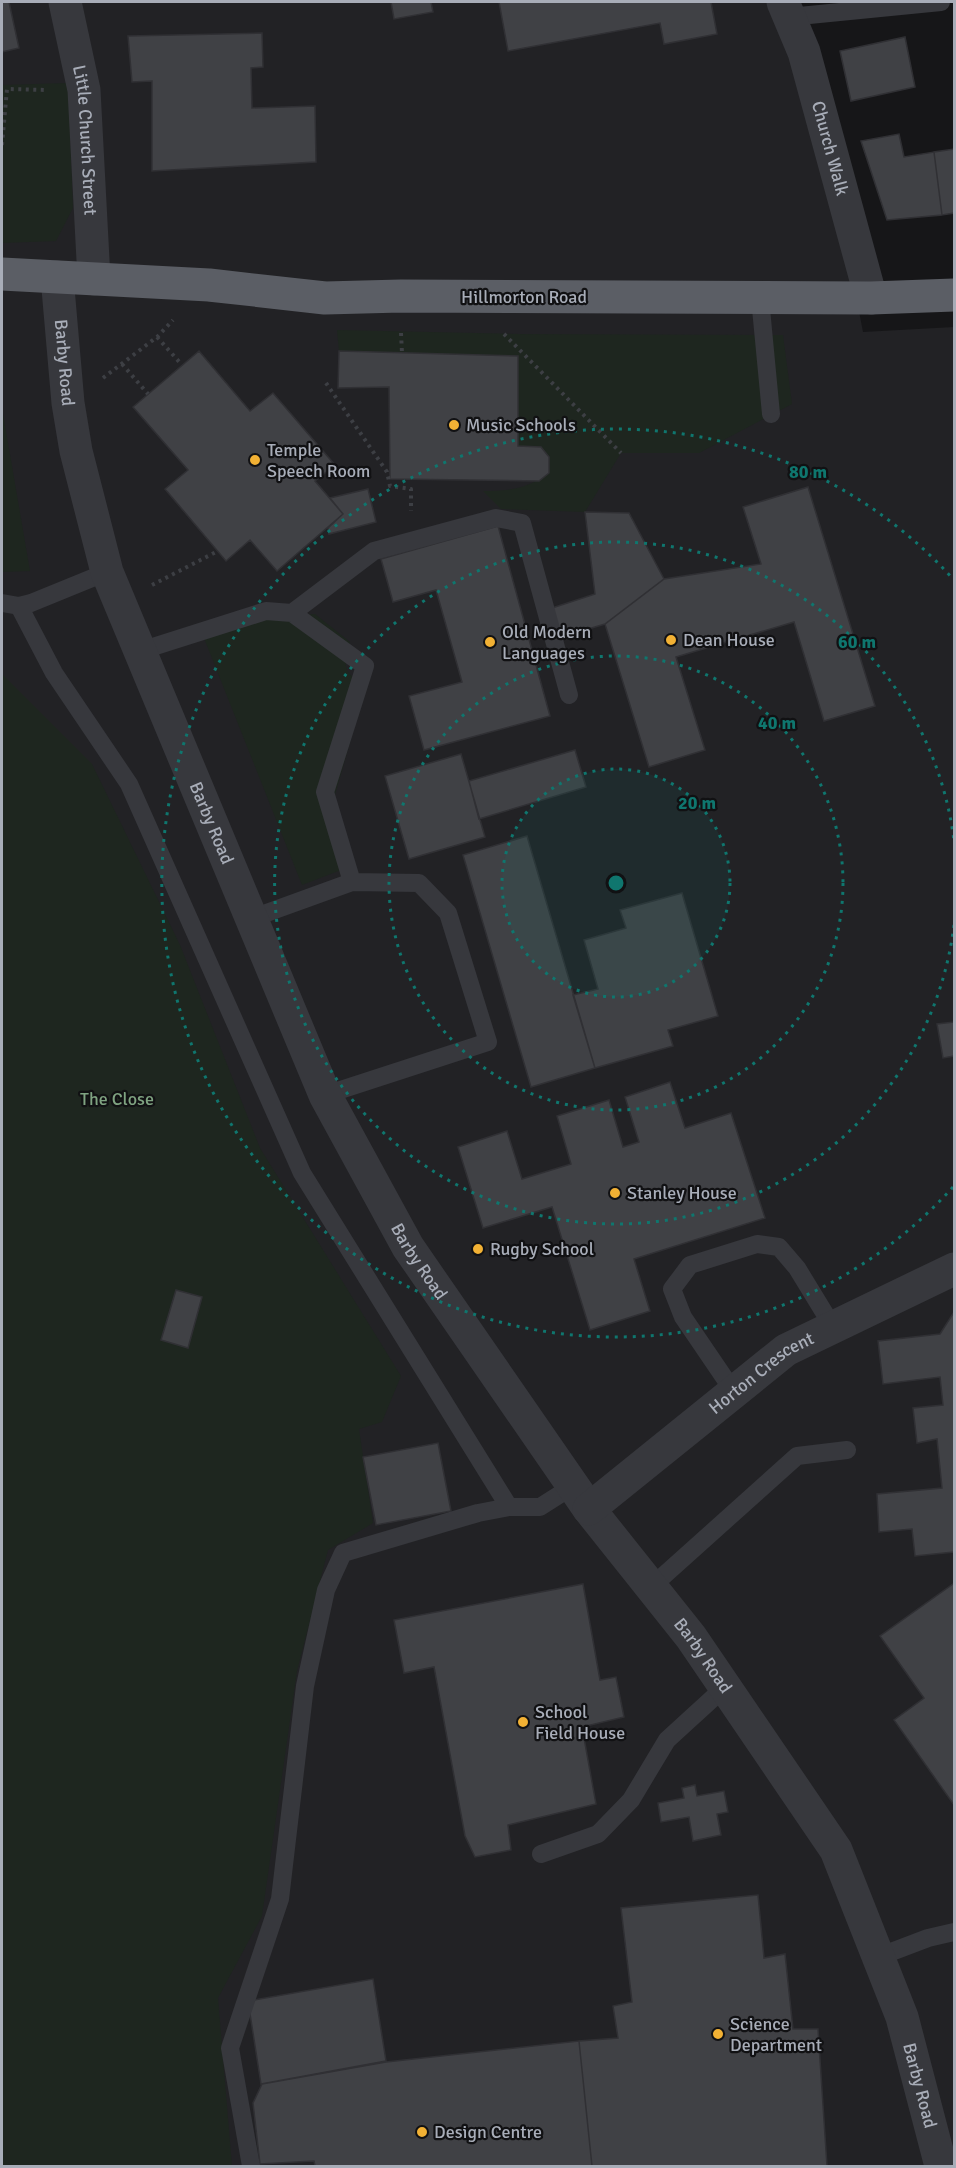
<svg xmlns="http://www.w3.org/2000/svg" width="956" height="2168" viewBox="0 0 956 2168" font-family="Signika,sans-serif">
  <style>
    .built { fill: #222225 }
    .green { fill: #1e261f }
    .building { fill: #404145; stroke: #303034; stroke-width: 1.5 }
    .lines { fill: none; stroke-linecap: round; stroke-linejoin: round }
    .path { stroke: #3d3f44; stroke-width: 4; stroke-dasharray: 3 4.5; stroke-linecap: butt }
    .service { stroke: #37383d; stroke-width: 18 }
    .minor { stroke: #37383d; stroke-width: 33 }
    .trunk { stroke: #5b5e65; stroke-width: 33 }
    .ring { fill: none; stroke: #0f766e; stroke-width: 3; stroke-dasharray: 3 6 }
    .poi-dot { fill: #f2b134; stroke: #111113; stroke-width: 2 }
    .labels { text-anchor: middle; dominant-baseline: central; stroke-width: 4.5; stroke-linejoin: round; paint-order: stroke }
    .street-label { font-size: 18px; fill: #a8adb8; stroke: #111113 }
    .poi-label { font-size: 18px; fill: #a8adb8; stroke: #111113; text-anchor: start }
    .park-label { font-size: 18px; fill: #7fa381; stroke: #111113 }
    .centre { fill: #0f766e; stroke: #111113; stroke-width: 3 }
    .ring-label { font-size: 18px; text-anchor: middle; font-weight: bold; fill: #0f766e; stroke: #111113; stroke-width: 4.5; stroke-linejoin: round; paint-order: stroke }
  </style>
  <rect width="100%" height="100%" fill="#161618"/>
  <!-- built -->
  <path class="built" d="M2 2H768L792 57 848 254 863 332 954 327V2166H2Z"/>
  <!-- green -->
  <path class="green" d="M68 83 73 208 56 241 2 243V85Z
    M337 330 519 334 783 335 792 404 699 453H621L585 512 501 509 483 491C508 491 529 489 549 472V457L541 447 518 446V356L339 351Z
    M2 408 30 571 2 572Z
    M315 614 350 642C342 668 344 672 366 687L334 798 354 865 302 885 204 638 265 617Z
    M2 674 92 764 180 945 260 1148 401 1376 382 1422 359 1429 373 1523 328 1550 297 1671 262 1916 218 1998 232 2166H2Z"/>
  <!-- building -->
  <path class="building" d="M2 2H9L19 48 2 52Z
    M391 2H431L433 12 394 19Z
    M499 2H711L717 34 664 44 660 23 508 51Z
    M262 33 263 67 251 68 252 108 315 106 316 162 152 171V81L132 82 128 36Z
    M905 37 915 87 851 101 840 51Z
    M899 134 904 157 934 152 942 215 887 220 861 141Z
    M954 149V213L942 215 934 152Z
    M199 351 250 411 273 393 335 465 315 481 343 514 277 571 250 540 226 561 165 489 188 470 133 407Z
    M339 351 518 356V446L541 447 549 457V473L539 481 390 479 389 387 338 388Z
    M808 487 875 706 824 721 794 622 676 657 705 750 649 767 605 624 664 579 761 564 743 507Z
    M368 489 376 522 329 534 328 528 343 514 330 498Z
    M585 512 629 513 664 579 605 624 558 638 549 609 595 594Z
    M498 526 550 716 424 750 409 696 462 682 436 590 393 602 381 559Z
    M575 750 586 787 479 819 469 781Z
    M461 754 485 837 409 859 385 776Z
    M527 836 595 1068 531 1087 463 855Z
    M682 893 718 1016 668 1030 673 1046 595 1068 573 995 598 989 584 940 626 928 620 910Z
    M954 1022V1056L943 1058 937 1024Z
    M670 1082 685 1128 731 1113 765 1218 634 1259 650 1311 590 1330 552 1207 483 1228 458 1147 507 1131 522 1179 571 1164 557 1116 609 1100 623 1147 639 1142 625 1097Z
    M176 1290 202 1297 188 1348 161 1340Z
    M954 1312V1552L915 1556 912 1529 879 1532 877 1494 942 1488 937 1439 917 1443 913 1408 943 1405 940 1377 883 1384 878 1341 940 1334Z
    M438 1443 451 1511 376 1525 363 1457Z
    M583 1584 600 1680 616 1677 624 1717 582 1727 596 1804 508 1825 511 1850 475 1857 465 1836 434 1667 404 1673 394 1620Z
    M953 1584 954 1585V1805L894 1720 924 1698 880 1636Z
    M695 1785 697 1796 724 1791 728 1812 717 1814 721 1835 693 1841 689 1817 661 1822 658 1803 684 1798 682 1788Z
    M758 1895 764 1958 785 1954 793 2029H818L827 2166H592L579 2041 618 2038 613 2006 632 2002 621 1908Z
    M373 1979 386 2061 261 2084 248 2001Z
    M579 2041 592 2166H315L314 2161 260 2164 253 2103 262 2084 386 2062Z"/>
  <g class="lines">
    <!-- path -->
    <path class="path" d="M2 145 7 89 47 90
      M401 333 402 353
      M504 334 621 453
      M157 337 182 365
      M122 364 148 394
      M103 378 157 337 173 320
      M326 383 387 472 390 486 411 489V511
      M152 585 218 551"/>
    <!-- service -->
    <path class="service" d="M789 17 941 2
      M760 298 771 414
      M2 603 19 606 54 673 129 784 302 1173 509 1507
      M19 606 31 603 107 572
      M292 613 374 551 496 518 522 523 569 695
      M140 651 266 611 292 613 365 666 325 792 352 882
      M250 919 352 882 419 883 448 913 488 1042 325 1095
      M734 1392 683 1317 672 1289 690 1265 757 1244 779 1247 797 1268 833 1327
      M651 1587 797 1456 847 1450
      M541 1854 598 1834 631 1800 667 1740 725 1687
      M878 1957 928 1938 954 1932
      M251 2166 230 2048 280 1899 305 1686 326 1590 343 1553 478 1513 509 1507H540L573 1486"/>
    <!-- minor -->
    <g class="minor">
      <path id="s1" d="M65 2 84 90 94 279"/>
      <path id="s2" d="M783 2 804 52 871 298"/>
      <path id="s3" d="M57 277 68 403 76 451 107 572 325 1095 408 1247 589 1509 691 1637 836 1850 902 2017 941 2166"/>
      <path id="s4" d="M589 1509 786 1350 954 1269"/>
    </g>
    <!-- trunk -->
    <path class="trunk" d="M2 274 209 285 325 298 401 296 871 298 954 295"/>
  </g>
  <!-- distance rings -->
  <circle cx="616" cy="883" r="114" fill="#0f766e" fill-opacity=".12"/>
  <g class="ring">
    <circle cx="616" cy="883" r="114"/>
    <circle cx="616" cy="883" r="227"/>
    <path d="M954 925A341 341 0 1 1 954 841"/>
    <path d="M953 1187A454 454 0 1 1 953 579"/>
  </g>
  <!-- markers -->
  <g class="poi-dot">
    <circle cx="454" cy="425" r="6"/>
    <circle cx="255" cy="460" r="6"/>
    <circle cx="671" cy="640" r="6"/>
    <circle cx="490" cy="642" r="6"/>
    <circle cx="615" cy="1193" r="6"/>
    <circle cx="478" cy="1249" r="6"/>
    <circle cx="523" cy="1722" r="6"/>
    <circle cx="718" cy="2034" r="6"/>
    <circle cx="422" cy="2132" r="6"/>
  </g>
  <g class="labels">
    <!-- street labels -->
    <g class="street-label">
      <text stroke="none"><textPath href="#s1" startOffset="140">Little Church Street</textPath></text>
      <text stroke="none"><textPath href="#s2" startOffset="154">Church Walk</textPath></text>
      <text x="524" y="297">Hillmorton Road</text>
      <text stroke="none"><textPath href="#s3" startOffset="86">Barby Road</textPath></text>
      <text stroke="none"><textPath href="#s3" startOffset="572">Barby Road</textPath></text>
      <text stroke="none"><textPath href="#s3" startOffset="1058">Barby Road</textPath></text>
      <text stroke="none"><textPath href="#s4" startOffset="220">Horton Crescent</textPath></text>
      <text stroke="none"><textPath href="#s3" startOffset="1544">Barby Road</textPath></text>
      <text stroke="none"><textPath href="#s3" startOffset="2030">Barby Road</textPath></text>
    </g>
    <!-- poi labels -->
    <g class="poi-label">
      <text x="466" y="425">Music Schools</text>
      <text x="267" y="450">Temple<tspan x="267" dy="21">Speech Room</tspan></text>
      <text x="502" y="632">Old Modern<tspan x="502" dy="21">Languages</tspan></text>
      <text x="683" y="640">Dean House</text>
      <text x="627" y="1193">Stanley House</text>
      <text x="490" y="1249">Rugby School</text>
      <text x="535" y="1712">School<tspan x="535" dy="21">Field House</tspan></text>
      <text x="730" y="2024">Science<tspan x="730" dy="21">Department</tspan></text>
      <text x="434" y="2132">Design Centre</text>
    </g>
    <!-- park labels -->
    <g class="park-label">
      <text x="117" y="1099">The Close</text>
    </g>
  </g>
  <circle cx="616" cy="883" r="9" class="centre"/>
  <g class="ring-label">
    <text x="808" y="478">80 m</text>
    <text x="857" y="648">60 m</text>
    <text x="777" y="729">40 m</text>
    <text x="697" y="809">20 m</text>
  </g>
  <!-- border -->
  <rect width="956" height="2168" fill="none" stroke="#a8adb8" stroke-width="6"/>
</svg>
